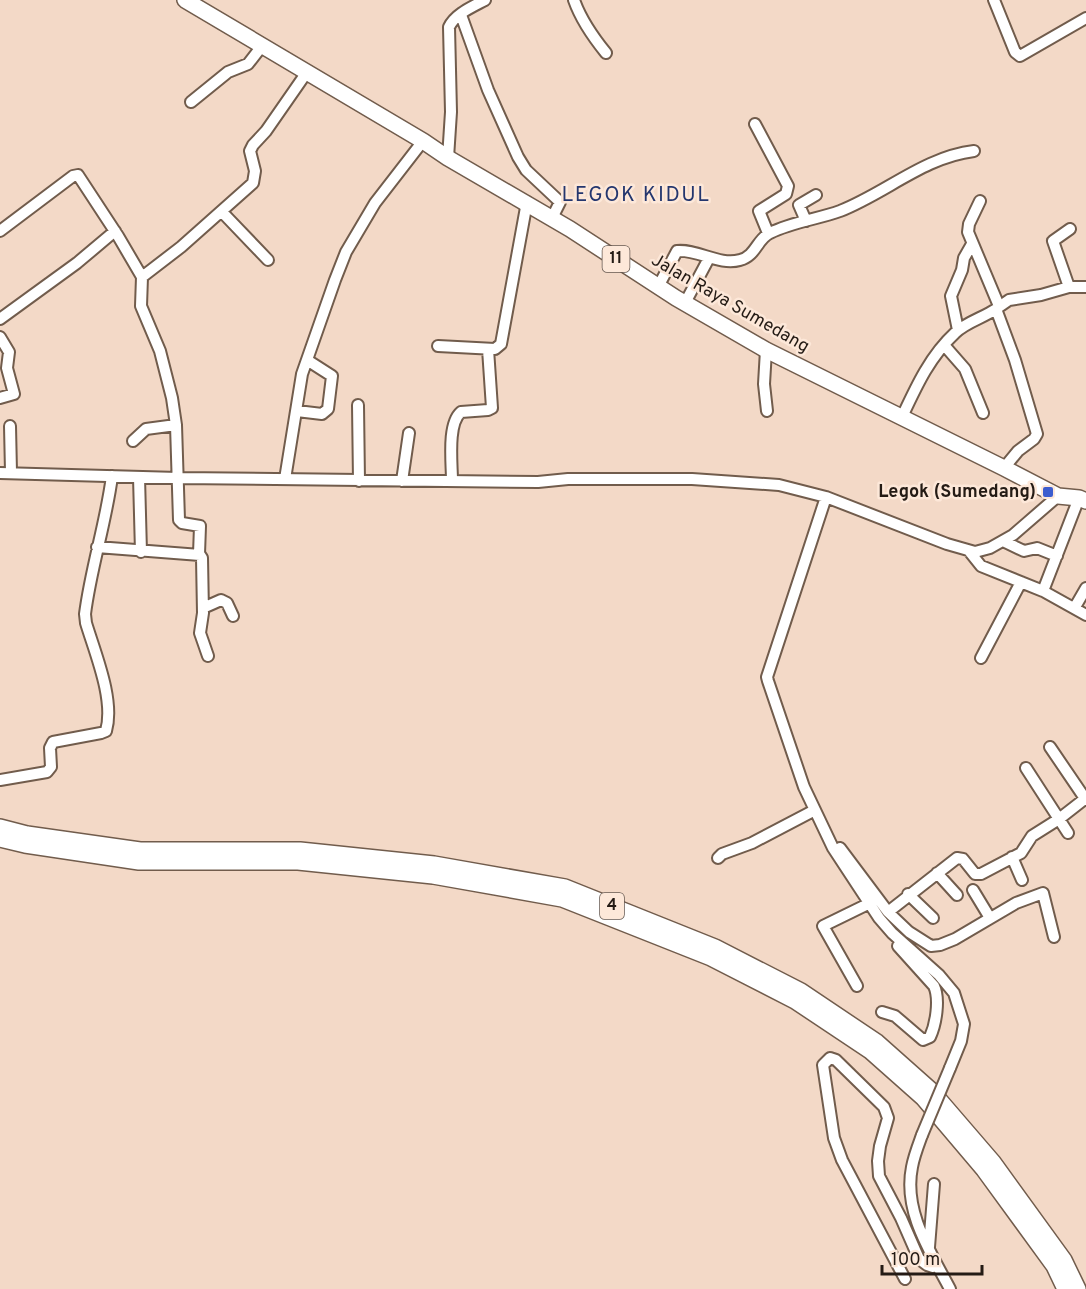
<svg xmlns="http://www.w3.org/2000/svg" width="1086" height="1289" viewBox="0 0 1086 1289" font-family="Overpass,sans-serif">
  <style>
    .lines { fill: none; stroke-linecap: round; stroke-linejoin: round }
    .minor-casing { stroke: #715c4c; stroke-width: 14 }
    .highway-casing { stroke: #715c4c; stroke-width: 18 }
    .minor { stroke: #fff; stroke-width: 10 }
    .highway { stroke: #fff; stroke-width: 15 }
    .minor-bridge-casing { stroke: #715c4c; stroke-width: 14; stroke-linecap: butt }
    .minor-bridge { stroke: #fff; stroke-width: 10 }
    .poi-dot { fill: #3c5dcf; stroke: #fde8d9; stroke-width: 2 }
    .labels { text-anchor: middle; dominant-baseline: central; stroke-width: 5; stroke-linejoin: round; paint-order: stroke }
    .shield { fill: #fde8d9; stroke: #655850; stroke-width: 1.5 }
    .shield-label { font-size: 16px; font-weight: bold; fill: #241b15 }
    .street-label { font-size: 18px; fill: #241b15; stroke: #fde8d9 }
    .poi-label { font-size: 18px; font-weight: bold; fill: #241b15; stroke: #fde8d9; text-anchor: end }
    .quarter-label { font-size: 21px; letter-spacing: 1.5px; fill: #24366e; stroke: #fde8d9 }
  </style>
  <rect width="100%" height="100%" fill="#f3d9c7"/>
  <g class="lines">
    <!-- minor casing -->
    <g class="minor-casing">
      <path id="minor" d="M574 0C581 20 593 37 606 53
        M994 0 1015 52 1020 56 1086 18
        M461 15 488 90 518 157 526 170 560 202 552 218
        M191 102 228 72 248 64 262 46
        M755 124 788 186 786 194 759 211 768 233
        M448 158 451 112 449 27C455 14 472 7 485 0
        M980 201 969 224 968 232 999 306
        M222 212 268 260
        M806 221 799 205 816 195
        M0 231 73 176 78 175 118 236 142 277
        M658 287 677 251C698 249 719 266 740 260 756 256 757 239 770 233 792 222 818 219 840 211 886 193 924 157 974 151
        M1069 287 1053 241 1070 229
        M685 303 709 258
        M996 309 1009 300 1041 295 1069 287H1086
        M0 319 77 263 115 231
        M958 330 951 296 962 270 964 258 972 244
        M0 337 9 352 7 368 14 394 0 398
        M944 345 965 369 983 413
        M438 346 495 349 501 344 527 202
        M766 350 764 384 767 411
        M358 405 359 481
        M297 411 322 414 328 409 332 376 307 360
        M902 417C916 387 930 356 955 333 966 322 983 318 996 309L1015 360 1037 434 1034 439 1018 451 1004 468
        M10 426 11 472
        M133 441 146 429 176 425
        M0 473 178 478 538 482 568 479H692L779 485 826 497 947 544 975 552 990 548 1013 535 1058 496
        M139 477 141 552
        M285 479 302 374 335 280 346 252 375 203 423 141
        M402 481 409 433
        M452 481C452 463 447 424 461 412L488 410 492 408 488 349
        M826 497 767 677 768 681 804 787 833 848 879 918 892 933 939 975 954 993 964 1024 961 1041 950 1068
        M1003 541 1024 551 1037 548 1057 556
        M97 547 200 555 202 558 203 613 200 633 208 656
        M969 551 981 566 1043 591 1086 615
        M199 554 200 526 182 523 179 520 176 425 172 398 160 351 141 306 142 277 181 247 253 183 255 171 250 151 253 145 266 131 307 72
        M1043 591 1079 498
        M1075 607 1086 588
        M203 608 221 600 227 603 233 616
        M981 658 1021 582
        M1050 747 1086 800
        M1026 768 1068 833
        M0 780 47 772 51 767 50 748 53 742 101 733 106 731C115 700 95 653 86 623L85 614C91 567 106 523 112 476
        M840 848 888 912 909 932 931 946 940 945 955 939 1016 903 1043 893 1054 937
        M1012 857 1022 880
        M718 858 722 854 752 843 815 810
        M937 873 957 895
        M973 890 990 918
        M908 894 933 918
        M888 912 957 858 963 859 975 874H981L1021 853 1032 836 1059 819 1086 798
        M857 986 823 926 868 904
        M882 1012 895 1016 923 1040 930 1037C936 1024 940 999 934 986L898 946
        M922 1135C918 1146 914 1156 912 1167 903 1211 930 1251 950 1289
        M929 1247 934 1184
        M905 1279 842 1160 834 1138 823 1065 830 1058 836 1060 884 1107 888 1118 880 1146 878 1161 879 1176 901 1218 919 1259 927 1265 933 1267 937 1266"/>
    </g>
    <!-- highway casing -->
    <g class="highway-casing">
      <path id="highway" d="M185 0 423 141 448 158 570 229 676 298 766 350 1004 468 1058 496 1079 498 1086 501
        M0 827 27 834 140 850H300L434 864 565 887 715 947 801 991 877 1042 931 1090 993 1162 1064 1260 1078 1289
        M0 839 25 845 139 862H298L433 876 562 899 711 958 795 1001 870 1051 923 1098 984 1170 1054 1266 1065 1289"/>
    </g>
    <!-- minor -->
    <use href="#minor" class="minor"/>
    <!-- highway -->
    <use href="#highway" class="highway"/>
    <!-- minor-bridge casing -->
    <g class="minor-bridge-casing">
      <path id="minor-bridge" d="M922 1135 950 1068"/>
    </g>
    <!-- minor-bridge -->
    <use href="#minor-bridge" class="minor-bridge"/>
  </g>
  <!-- markers -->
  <rect class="poi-dot" x="1042" y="486" width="12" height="12" rx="3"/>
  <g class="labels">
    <!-- shield labels -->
    <g class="shield">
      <rect x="602.5" y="246" width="27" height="26" rx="4.5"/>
      <rect x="600" y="893" width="24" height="26" rx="4.5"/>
    </g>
    <g class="shield-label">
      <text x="616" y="259">11</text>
      <text x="612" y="906">4</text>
    </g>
    <!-- street labels -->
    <g class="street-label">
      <text transform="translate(730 304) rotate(30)">Jalan Raya Sumedang</text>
    </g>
    <!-- poi labels -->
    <g class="poi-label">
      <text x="1036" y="492">Legok (Sumedang)</text>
    </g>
    <!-- quarter labels -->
    <g class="quarter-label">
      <text x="636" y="195">LEGOK KIDUL</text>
    </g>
  </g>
  <!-- scale -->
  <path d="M882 1265v9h100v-9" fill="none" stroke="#241b15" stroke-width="3"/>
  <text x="891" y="1265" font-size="18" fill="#241b15" stroke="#fde8d9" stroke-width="4.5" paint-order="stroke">100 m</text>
</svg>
